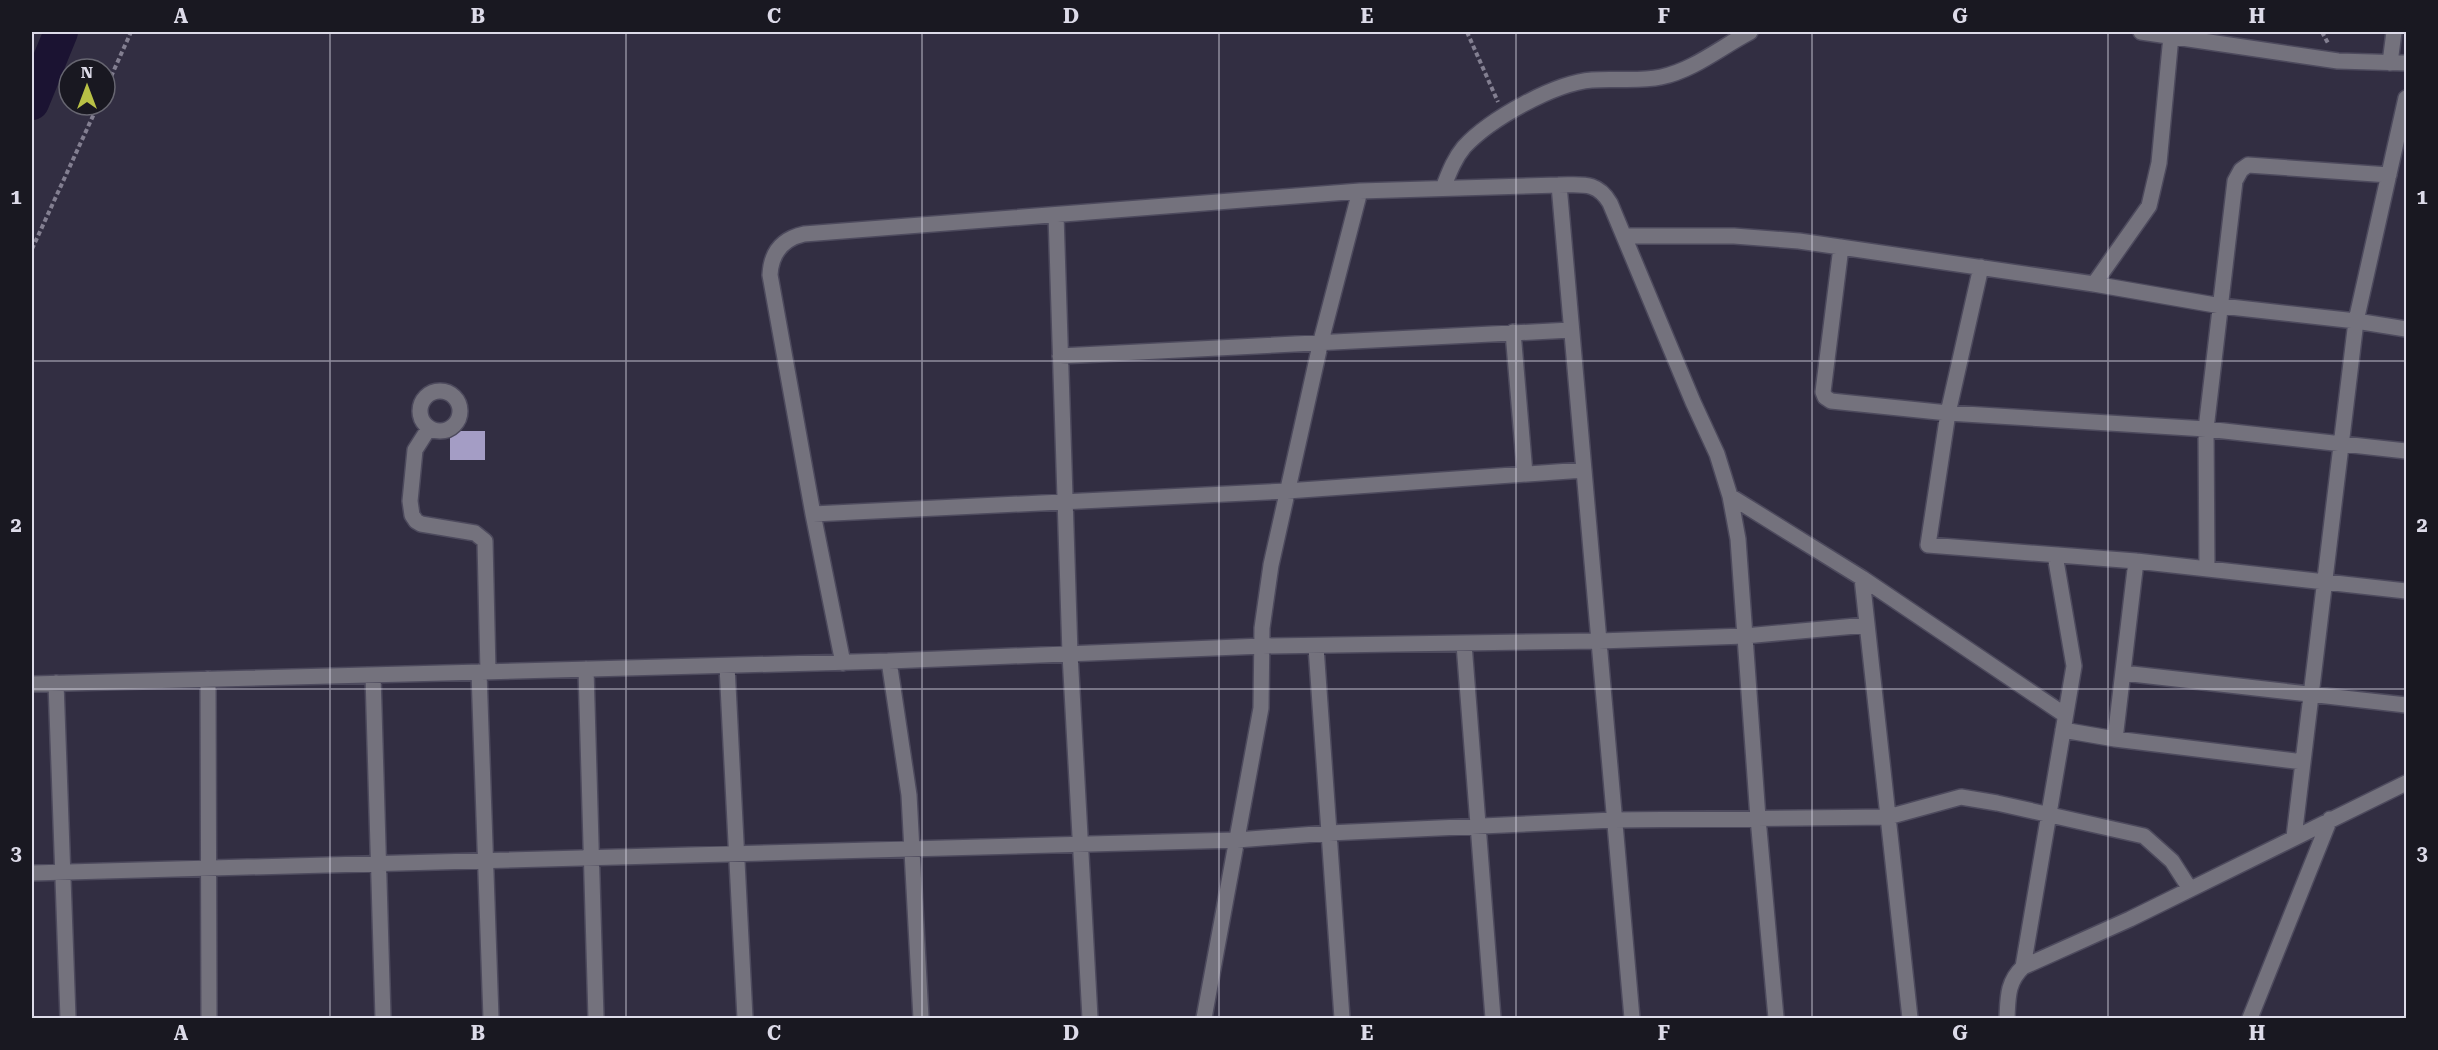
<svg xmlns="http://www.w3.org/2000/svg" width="2438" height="1050" viewBox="0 0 2438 1050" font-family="'Roboto Serif',serif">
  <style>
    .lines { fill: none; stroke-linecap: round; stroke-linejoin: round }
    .river { stroke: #1b1332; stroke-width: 34 }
    .building { fill: #a49dc5 }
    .minor-casing { stroke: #4d4a5d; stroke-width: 18 }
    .path { stroke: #837f91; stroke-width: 4; stroke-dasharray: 4.5 3; stroke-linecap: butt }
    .minor { stroke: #74727d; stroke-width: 15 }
    .grid { fill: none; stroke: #dddbe9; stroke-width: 1.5; stroke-opacity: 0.55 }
    .neatline { fill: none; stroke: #dddbe9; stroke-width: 2 }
    .grid-label { font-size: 20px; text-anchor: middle; font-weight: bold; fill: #dddbe9 }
  </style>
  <rect width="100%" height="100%" fill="#322e42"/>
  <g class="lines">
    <!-- river -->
    <path class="river" d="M32 103 61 32"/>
  </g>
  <!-- building -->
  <path class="building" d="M450 431H485V460H450Z"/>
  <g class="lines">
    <!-- minor casing -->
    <g class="minor-casing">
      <path id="minor" d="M2141 32 2338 61 2406 63
        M2390 63 2394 32
        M1559 185 1632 1018
        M1443 188C1449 173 1454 159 1464 147 1490 119 1554 83 1592 80 1615 78 1638 82 1661 77 1694 70 1721 47 1750 32
        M1056 215 1070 654 1090 1018
        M1624 236H1734L1799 241 2094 284 2221 306 2356 321 2406 329
        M1841 247 1823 392 1825 397 1831 401 1948 413 2206 429 2406 451
        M1981 267 1948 413 1928 545 2136 561 2406 591
        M2094 284 2149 206 2159 163 2171 36
        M1513 332 1525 474
        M1060 356 1571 330
        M420 411a20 20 0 1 1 40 0a20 20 0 1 1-40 0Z
        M429 428 415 450 410 501 412 515 416 521 421 524 475 533 485 541 488 672
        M1730 496 1862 578 2065 715
        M813 514 1287 491 1584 470
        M2207 569 2206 429 2235 181 2241 170 2248 165 2389 175
        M1862 578 1910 1018
        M1464 644 1493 1018
        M1316 647 1342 1018
        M889 661 909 795 921 1018
        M843 663 813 514 770 275C771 253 782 239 804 234L1360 191 1559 185C1582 185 1597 181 1610 203L1693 402 1717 454 1730 496 1738 539 1758 818 1776 1018
        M727 666 745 1018
        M586 669 596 1018
        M479 672 491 1018
        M2123 673 2406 705
        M373 675 383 1018
        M208 679 209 1018
        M56 683 68 1018
        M32 684 889 661 1263 646 1599 641 1745 636 1867 625
        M2063 730 2115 739 2303 762
        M2115 739 2136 561
        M2294 837 2356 321 2406 98
        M32 873 1237 840 1329 833 1614 820 1888 817 1961 797 1997 803 2144 836 2172 861 2190 889
        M2023 967 2074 666 2055 555
        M1204 1018 1261 708 1262 628 1271 565 1321 341 1360 191
        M2007 1018C2008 998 2007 982 2023 967L2130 919 2406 783
        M2250 1018 2330 819"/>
    </g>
    <!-- path -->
    <path class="path" d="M1467 32 1498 102
      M2322 32 2329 45
      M105 90 131 32
      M32 249 98 105"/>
    <!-- minor -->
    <use href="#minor" class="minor"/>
  </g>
  <!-- grid -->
  <path class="grid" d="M330 32V1018M626 32V1018M922 32V1018M1219 32V1018M1516 32V1018M1812 32V1018M2108 32V1018M32 361H2406M32 689H2406"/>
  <!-- border -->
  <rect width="2438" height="1050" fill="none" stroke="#191821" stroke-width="66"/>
  <!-- north arrow -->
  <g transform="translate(87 87)"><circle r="28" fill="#191821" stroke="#676671" stroke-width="1.5"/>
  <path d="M0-4.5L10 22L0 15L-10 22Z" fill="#b9c146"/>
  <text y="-9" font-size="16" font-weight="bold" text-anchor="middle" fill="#dddbe9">N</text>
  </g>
  <rect x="33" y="33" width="2372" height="984" class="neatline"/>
  <g class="grid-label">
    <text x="181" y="23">A</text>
    <text x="478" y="23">B</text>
    <text x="774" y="23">C</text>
    <text x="1071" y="23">D</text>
    <text x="1367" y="23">E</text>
    <text x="1664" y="23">F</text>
    <text x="1960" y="23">G</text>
    <text x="2257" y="23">H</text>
    <text x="16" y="204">1</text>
    <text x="2422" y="204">1</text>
    <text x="16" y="532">2</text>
    <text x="2422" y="532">2</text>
    <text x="16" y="860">3</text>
    <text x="2422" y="860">3</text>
    <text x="181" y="1040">A</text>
    <text x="478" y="1040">B</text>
    <text x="774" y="1040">C</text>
    <text x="1071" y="1040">D</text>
    <text x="1367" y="1040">E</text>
    <text x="1664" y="1040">F</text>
    <text x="1960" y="1040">G</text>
    <text x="2257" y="1040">H</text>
  </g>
</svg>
